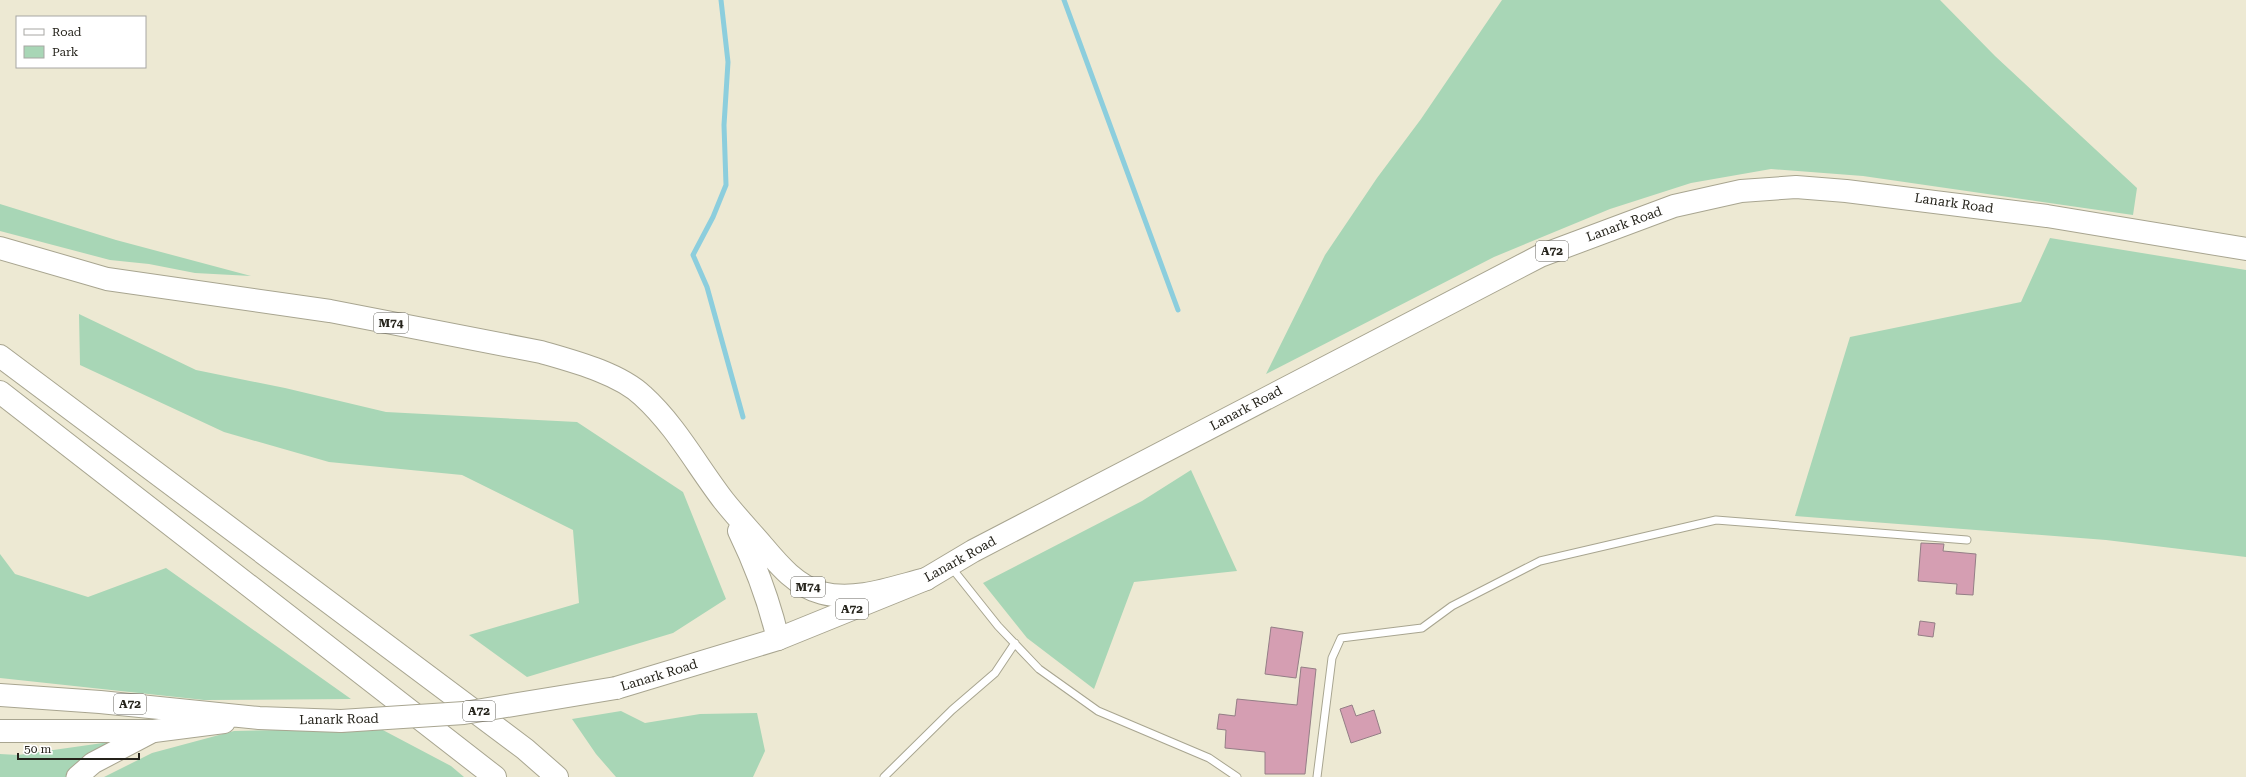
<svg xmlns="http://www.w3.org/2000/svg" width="2246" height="777" viewBox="0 0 2246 777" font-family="'Roboto Serif',serif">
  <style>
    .green { fill: #a8d6b6 }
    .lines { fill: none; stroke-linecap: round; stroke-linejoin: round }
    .stream { stroke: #8ccedd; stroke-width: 5 }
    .building { fill: #d59eb2; stroke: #947e86 }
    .lane-casing { stroke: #a8a590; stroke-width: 9 }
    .secondary-casing { stroke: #a8a590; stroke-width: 23 }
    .primary-casing { stroke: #a8a590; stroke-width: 24 }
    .highway-casing { stroke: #a8a590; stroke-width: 24 }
    .lane { stroke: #fff; stroke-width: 7 }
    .secondary { stroke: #fff; stroke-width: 21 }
    .primary { stroke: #fff; stroke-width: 22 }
    .highway { stroke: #fff; stroke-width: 22 }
    .primary-bridge-casing { stroke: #a8a590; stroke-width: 24; stroke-linecap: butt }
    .primary-bridge { stroke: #fff; stroke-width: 22 }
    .labels { text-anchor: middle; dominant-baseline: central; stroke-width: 3.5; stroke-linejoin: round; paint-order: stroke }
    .shield { fill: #fff; stroke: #66655f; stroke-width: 1 }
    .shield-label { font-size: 12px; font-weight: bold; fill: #25231b }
    .street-label { font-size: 13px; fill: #25231b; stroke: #fff }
  </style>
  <rect width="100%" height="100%" fill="#ede9d3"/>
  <!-- green -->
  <path class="green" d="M1502 0H1940L1995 56 2137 188 2133 215 1863 176 1771 169 1691 183 1610 209 1494 257 1266 374 1325 255 1377 178 1421 119Z
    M0 204 116 240 251 276 195 273 149 264 110 260 0 231Z
    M2050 238 2246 270V557L2106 540 1795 516 1850 337 2021 302Z
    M79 314 196 370 285 388 386 412 577 422 683 492 726 599 673 633 527 677 469 635 579 603 573 530 462 475 329 462 224 432 80 365Z
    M1191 470 1237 571 1134 582 1094 689 1027 638 983 583 1142 501Z
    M0 554 15 574 88 597 166 568 351 699 204 700 0 678Z
    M621 711 645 723 700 714 757 713 765 751 753 777H616L596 754 572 719Z
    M379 728 451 766 464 777H104L152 753 234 731Z
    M124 740 72 777H0V754L18 755Z"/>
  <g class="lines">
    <!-- stream -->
    <path class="stream" d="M721 0 728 62 724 125 726 185 713 217 693 255 707 287 743 417
      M1064 0 1178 310"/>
  </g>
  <!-- building -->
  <path class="building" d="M1921 543 1944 544 1943 551 1976 554 1973 595 1956 594 1957 584 1918 581Z
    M1920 621 1935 623 1933 637 1918 635Z
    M1271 627 1303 632 1296 678 1265 674Z
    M1301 667 1316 669 1305 774H1265V752L1225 748 1226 730 1217 729 1219 714 1235 716 1237 699 1297 705Z
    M1352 705 1356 716 1374 710 1381 733 1351 743 1340 709Z"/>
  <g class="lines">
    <!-- lane casing -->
    <g class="lane-casing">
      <path id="lane" d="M951 567 998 626 1039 669 1098 711 1209 758 1237 777
        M884 777 952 710 995 673 1015 643
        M1317 777 1332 658 1341 638 1422 628 1452 606 1540 561 1716 520 1967 540"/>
    </g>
    <!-- secondary casing -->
    <g class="secondary-casing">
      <path id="secondary" d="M77 777 93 763 154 731"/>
    </g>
    <!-- primary casing -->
    <g class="primary-casing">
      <path id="primary" d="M616 688 778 639 926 579 973 551 1540 256 1674 206 1741 191 1796 187 1846 191 2047 216 2246 249
        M0 695 100 702 259 718 341 721
        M0 731H154L224 722"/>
    </g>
    <!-- highway casing -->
    <g class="highway-casing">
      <path id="highway" d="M0 248 107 279 330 311 541 352C572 361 619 373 643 396 676 426 697 466 724 501 736 516 749 530 762 545 778 564 796 586 822 593 855 602 894 587 926 579
        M0 356 525 749 557 777
        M0 392 495 777
        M739 531C756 566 769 601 778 639"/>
    </g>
    <!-- lane -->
    <use href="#lane" class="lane"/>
    <!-- secondary -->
    <use href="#secondary" class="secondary"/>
    <!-- primary -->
    <use href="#primary" class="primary"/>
    <!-- highway -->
    <use href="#highway" class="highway"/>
    <!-- primary-bridge casing -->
    <g class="primary-bridge-casing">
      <path id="primary-bridge" d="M341 721 464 713 616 688"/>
    </g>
    <!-- primary-bridge -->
    <use href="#primary-bridge" class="primary-bridge"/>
  </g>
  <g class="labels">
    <!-- shield labels -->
    <g class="shield">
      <rect x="1536" y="241" width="32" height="20" rx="3"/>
      <rect x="374" y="313" width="34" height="20" rx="3"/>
      <rect x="791" y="577" width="34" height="20" rx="3"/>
      <rect x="836" y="599" width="32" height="20" rx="3"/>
      <rect x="114" y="694" width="32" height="20" rx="3"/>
      <rect x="463" y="701" width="32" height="20" rx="3"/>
    </g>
    <g class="shield-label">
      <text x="1552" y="251">A72</text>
      <text x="391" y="323">M74</text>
      <text x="808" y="587">M74</text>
      <text x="852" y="609">A72</text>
      <text x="130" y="704">A72</text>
      <text x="479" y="711">A72</text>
    </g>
    <!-- street labels -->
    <g class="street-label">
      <text transform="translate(1954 203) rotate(8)">Lanark Road</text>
      <text transform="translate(1624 224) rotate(-20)">Lanark Road</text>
      <text transform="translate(1246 408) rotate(-28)">Lanark Road</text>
      <text transform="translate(960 559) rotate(-29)">Lanark Road</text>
      <text transform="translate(659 675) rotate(-17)">Lanark Road</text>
      <text transform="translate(339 719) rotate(-1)">Lanark Road</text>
    </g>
  </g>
  <!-- legend -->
  <rect x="16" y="16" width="130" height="52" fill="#ffffff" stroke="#a8a7a4"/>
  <rect x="24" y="29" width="20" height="6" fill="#ffffff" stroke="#a8a7a4"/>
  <text x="52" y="36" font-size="12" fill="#25231b">Road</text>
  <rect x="24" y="46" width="20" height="12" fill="#a8d6b6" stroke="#a8a7a4"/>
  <text x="52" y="56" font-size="12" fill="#25231b">Park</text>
  <!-- scale -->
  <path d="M18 753v6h121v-6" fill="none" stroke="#25231b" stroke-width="2"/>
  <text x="24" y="753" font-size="12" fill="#25231b" stroke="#ffffff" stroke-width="3" paint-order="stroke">50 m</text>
</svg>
